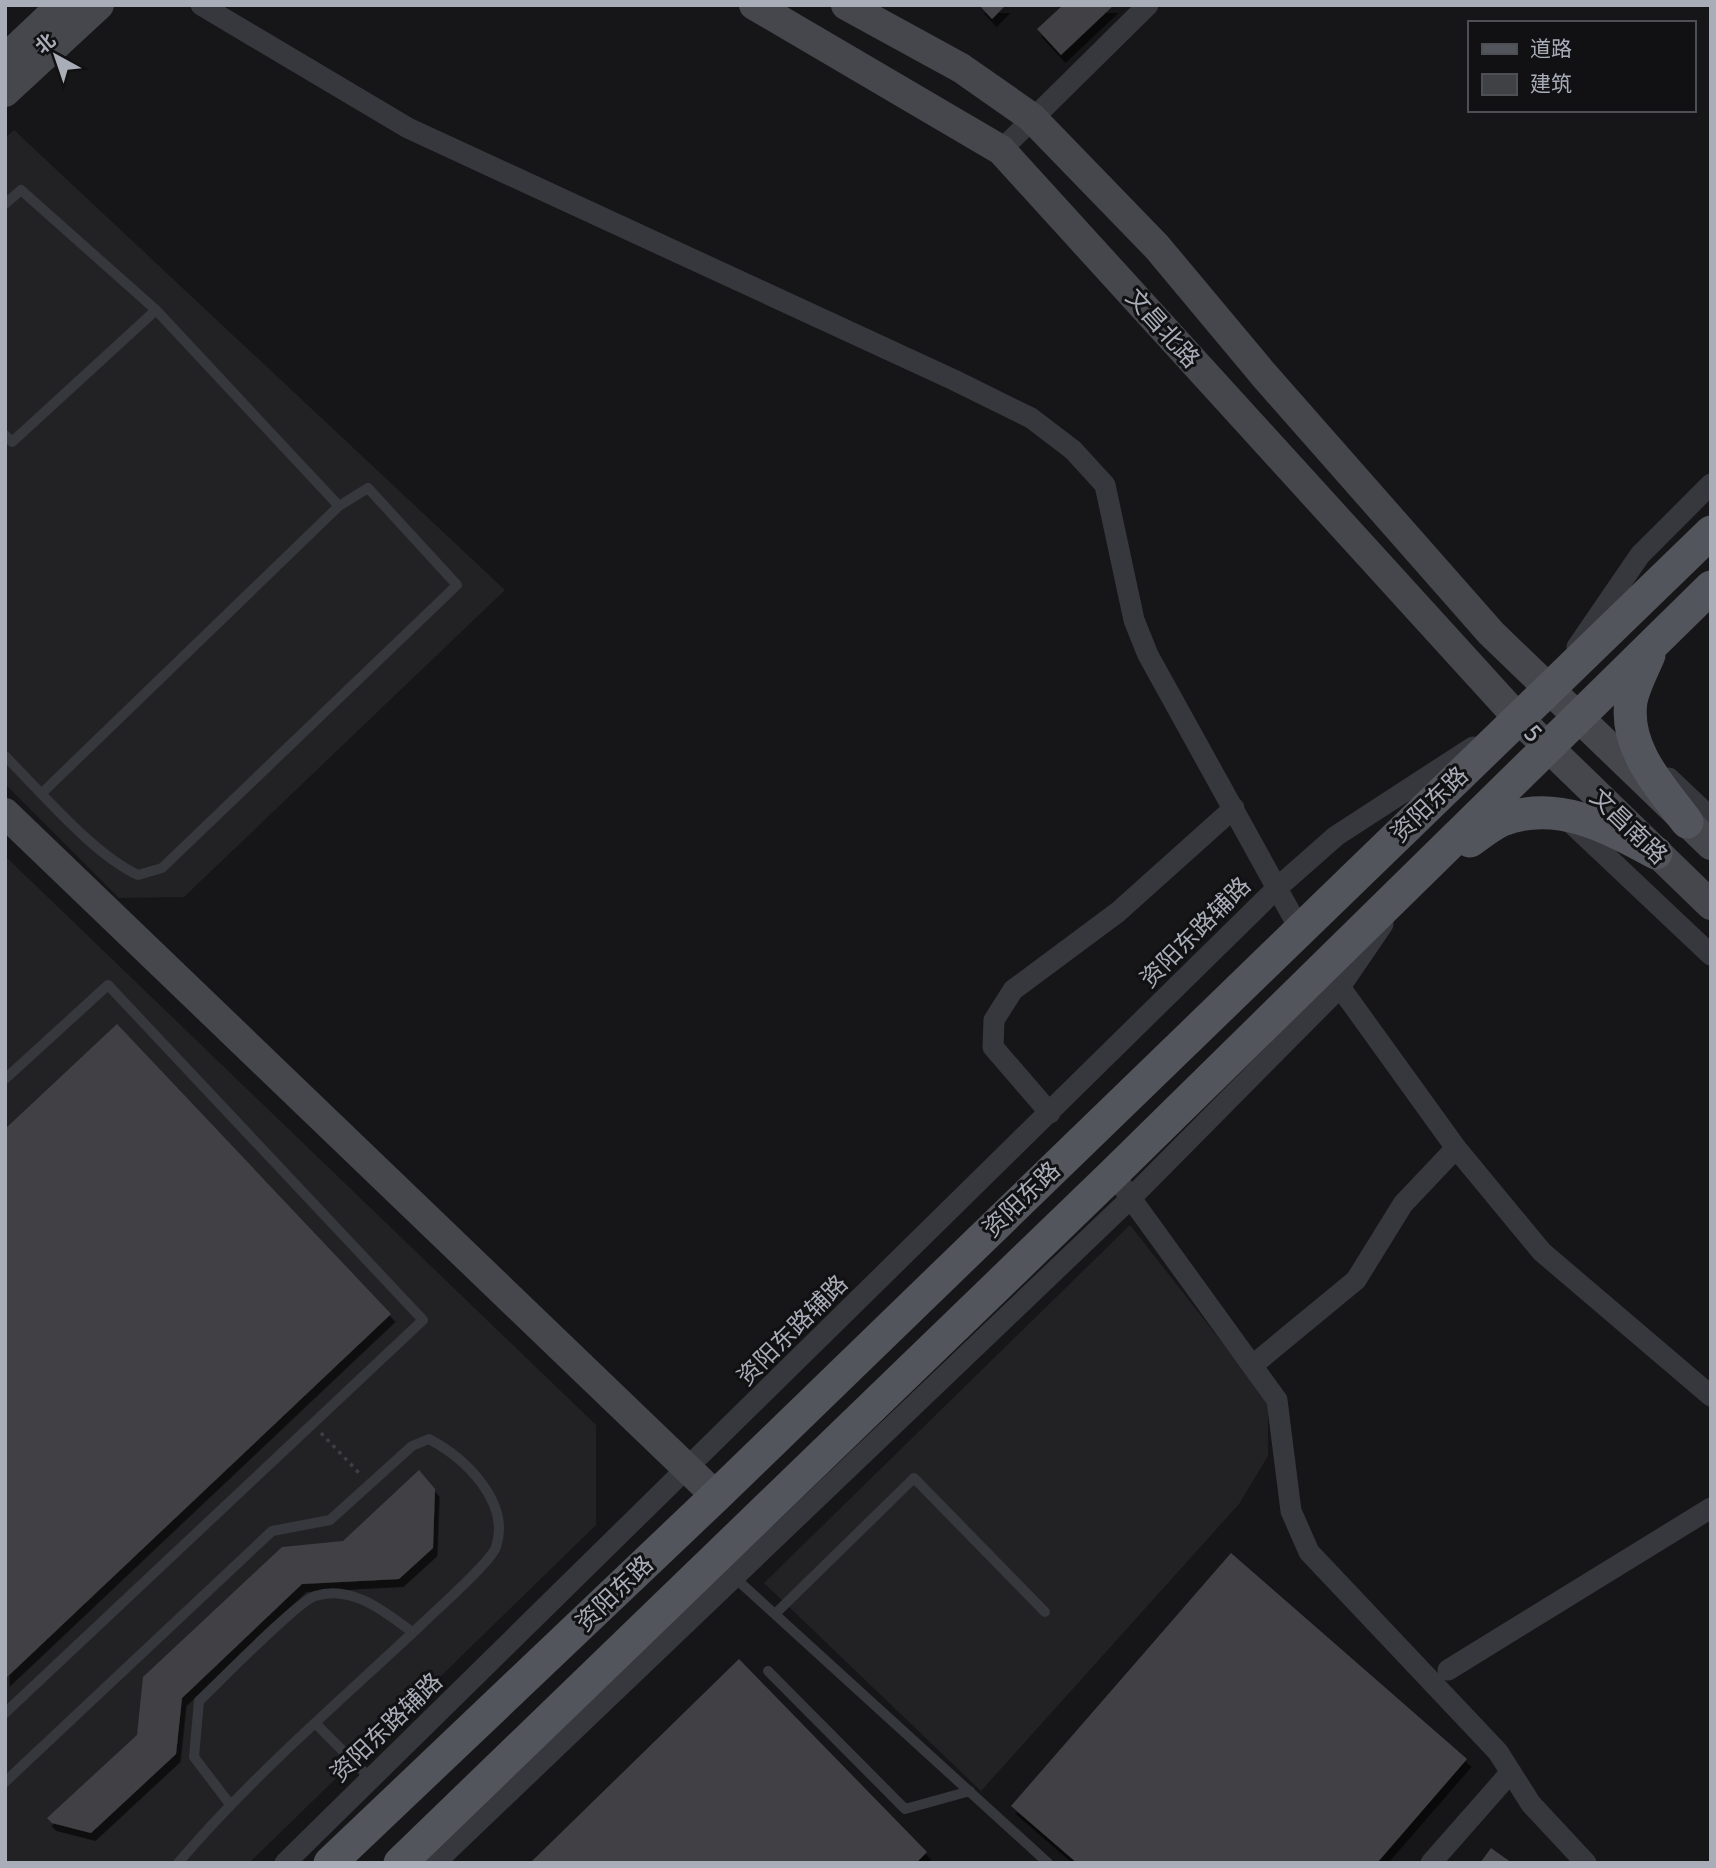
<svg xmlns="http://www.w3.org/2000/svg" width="1716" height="1868" viewBox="0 0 1716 1868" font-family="Cabin,'Noto Sans SC',sans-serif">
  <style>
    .built { fill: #222225 }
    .building { fill: #404145; filter: url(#shadow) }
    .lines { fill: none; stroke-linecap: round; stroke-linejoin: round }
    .path { stroke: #3d3f44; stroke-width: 3.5; stroke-dasharray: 3.5 5; stroke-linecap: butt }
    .lane { stroke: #37383d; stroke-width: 10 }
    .street { stroke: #37383d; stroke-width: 21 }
    .secondary { stroke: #45474d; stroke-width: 30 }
    .primary { stroke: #53555c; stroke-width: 33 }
    .labels { text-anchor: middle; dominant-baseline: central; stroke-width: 6; stroke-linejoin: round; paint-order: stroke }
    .street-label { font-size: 24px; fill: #a8adb8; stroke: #111113 }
  </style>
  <defs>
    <filter id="shadow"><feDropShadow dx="4.5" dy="8" stdDeviation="0" flood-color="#0009"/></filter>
  </defs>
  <rect width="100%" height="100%" fill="#161618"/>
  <!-- built -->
  <path class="built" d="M14 130 505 590 184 897 119 898 5 784V138Z
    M5 856 596 1425V1525L249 1863H5Z
    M1130 1225 1268 1401V1456L1239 1504 981 1791 764 1583Z"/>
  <!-- building -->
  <path class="building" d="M979 5H1006L992 19Z
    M1063 5H1114L1061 55 1037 29Z
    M117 1024 391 1314 5 1679V1129Z
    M419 1470 435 1489 433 1548 399 1579 302 1584 182 1698 176 1754 91 1833 52 1823 47 1818 137 1735 143 1677 282 1547 343 1541Z
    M1231 1553 1467 1759 1377 1863H1077L1011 1806Z
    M739 1659 927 1852 916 1863H530Z
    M1491 1848 1512 1863H1480Z"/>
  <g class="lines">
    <!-- path -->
    <path class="path" d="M321 1433 361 1475"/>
    <!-- lane -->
    <path class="lane" d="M5 204 21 190 156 310 12 442 5 435
      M156 310 339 506
      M5 756C42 793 93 854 138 875L162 868 457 585 368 488 339 506 42 793
      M5 1079 108 985 423 1320 5 1713
      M734 1577 1048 1863
      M775 1614 914 1478 1045 1612
      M768 1671 905 1809 970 1791
      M315 1723 371 1779
      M5 1782 272 1531 330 1520 412 1446 429 1439C465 1458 511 1502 496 1547 491 1562 436 1610 422 1624 339 1702 252 1776 178 1863
      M229 1803 194 1757 199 1701C218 1683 298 1601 315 1596 352 1584 385 1612 412 1632"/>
    <!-- street -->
    <path class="street" d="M201 5 408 128 954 380 1031 418 1073 450 1105 485 1134 620 1148 655 1299 928
      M1001 150 1148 5
      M1577 647 1640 555 1711 484
      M1669 778 1711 818
      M1568 820 1711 955
      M1332 976 1456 1148 1542 1252 1711 1396
      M1050 1113 993 1047 994 1020 1013 990 1118 912 1234 808
      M1122 1186 1277 1400 1291 1511 1309 1552 1498 1752 1531 1804 1586 1863
      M1253 1365 1356 1280 1403 1204 1456 1148
      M1448 1670 1711 1508
      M285 1863 1277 888 1336 836 1473 747
      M435 1863 1131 1198 1340 987 1383 924
      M1431 1863 1511 1772"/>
    <!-- secondary -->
    <path class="secondary" d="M754 5 1001 150 1518 718 1711 905
      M846 5 961 68 1031 117 1157 247 1263 374 1491 633 1711 845
      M5 59 62 5
      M5 92 99 5
      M5 813 716 1496"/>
    <!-- primary -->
    <path class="primary" d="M1649 655C1643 669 1634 686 1631 701 1624 749 1661 787 1687 822
      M1470 841C1480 834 1491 825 1502 820 1557 799 1608 827 1656 853
      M330 1863 716 1496 1711 532
      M400 1863 1113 1174 1711 587"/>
  </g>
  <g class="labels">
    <!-- street labels -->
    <g class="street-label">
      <text transform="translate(1163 328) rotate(48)">文昌北路</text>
      <text transform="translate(1533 733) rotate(46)">5</text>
      <text transform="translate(1429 804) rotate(-44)">资阳东路</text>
      <text transform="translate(1629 826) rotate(44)">文昌南路</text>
      <text transform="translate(1195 932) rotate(-45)">资阳东路辅路</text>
      <text transform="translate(1021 1199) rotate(-44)">资阳东路</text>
      <text transform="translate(792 1330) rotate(-45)">资阳东路辅路</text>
      <text transform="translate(614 1593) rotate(-44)">资阳东路</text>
      <text transform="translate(386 1727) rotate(-44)">资阳东路辅路</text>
    </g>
  </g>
  <!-- border -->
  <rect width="1716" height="1868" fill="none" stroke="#a8adb8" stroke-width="14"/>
  <!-- legend -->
  <rect x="1468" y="21" width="228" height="91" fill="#111113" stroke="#4d4f55" stroke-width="2"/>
  <rect x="1482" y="44" width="35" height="10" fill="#53555c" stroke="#4d4f55" stroke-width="2"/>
  <text x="1530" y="56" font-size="21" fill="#a8adb8">道路</text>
  <rect x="1482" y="74" width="35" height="21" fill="#404145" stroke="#4d4f55" stroke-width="2"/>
  <text x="1530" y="91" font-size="21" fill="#a8adb8">建筑</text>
  <!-- north arrow -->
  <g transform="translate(56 56) rotate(320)" stroke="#111113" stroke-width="5" paint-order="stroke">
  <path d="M0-5L12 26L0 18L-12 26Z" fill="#a8adb8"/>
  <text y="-10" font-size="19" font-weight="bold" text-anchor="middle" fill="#a8adb8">北</text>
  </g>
</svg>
